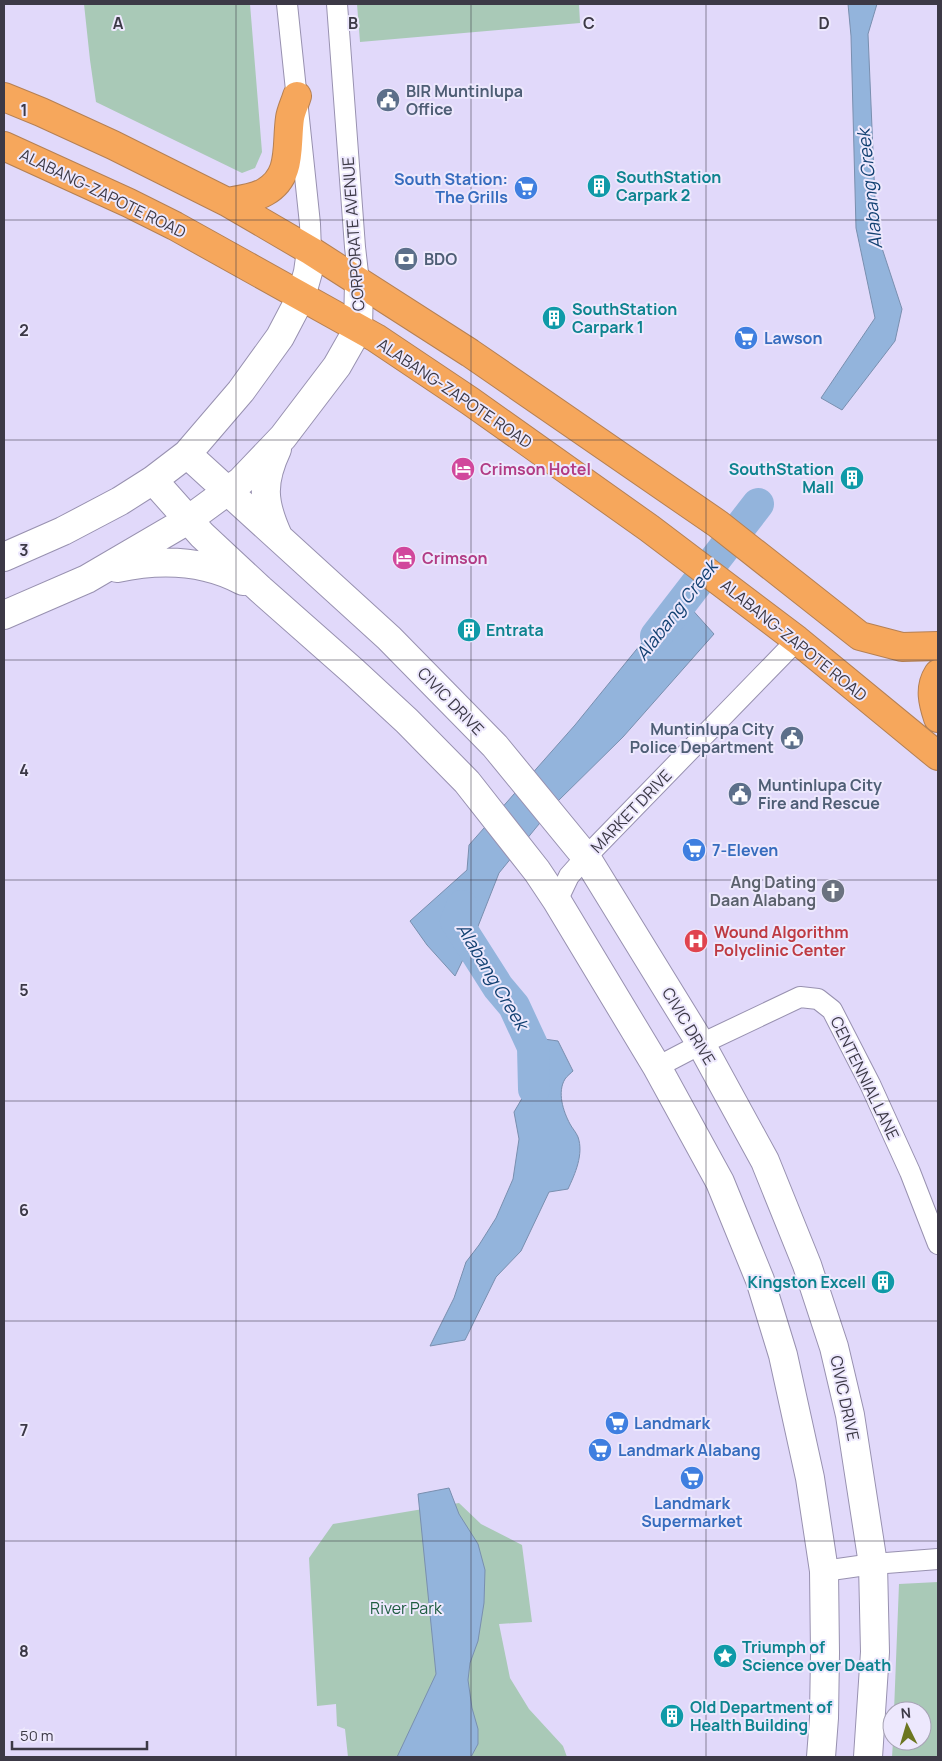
<svg xmlns="http://www.w3.org/2000/svg" width="942" height="1761" viewBox="0 0 942 1761" font-family="Manrope,sans-serif">
  <style>
    .green { fill: #a9c9b7 }
    .water { fill: #93b4dc; stroke: #798faf }
    .lines { fill: none; stroke-linecap: round; stroke-linejoin: round }
    .river { stroke: #93b4dc; stroke-width: 32 }
    .street-casing { stroke: #9891b0; stroke-width: 22 }
    .secondary-casing { stroke: #9891b0; stroke-width: 30 }
    .highway-casing { stroke: #b58054; stroke-width: 30 }
    .street { stroke: #fff; stroke-width: 20 }
    .secondary { stroke: #fff; stroke-width: 28 }
    .highway { stroke: #f6a75c; stroke-width: 28 }
    .grid { fill: none; stroke: #3c3946; stroke-width: 1; stroke-opacity: 0.55 }
    .labels { text-anchor: middle; dominant-baseline: central; stroke-width: 4; stroke-linejoin: round; paint-order: stroke }
    .service-label { font-size: 16px; font-weight: bold; fill: #4e5e75; stroke: #ede8fd; text-anchor: start }
    .culture-label { font-size: 16px; font-weight: bold; fill: #0d838f; stroke: #ede8fd; text-anchor: start }
    .shop-label { font-size: 16px; font-weight: bold; fill: #366cbe; stroke: #ede8fd; text-anchor: start }
    .street-label { font-size: 16px; fill: #3c3946; stroke: #ede8fd }
    .hotel-label { font-size: 16px; font-weight: bold; fill: #b23c85; stroke: #ede8fd; text-anchor: start }
    .worship-label { font-size: 16px; font-weight: bold; fill: #5b616d; stroke: #ede8fd; text-anchor: end }
    .health-label { font-size: 16px; font-weight: bold; fill: #be3a42; stroke: #ede8fd; text-anchor: start }
    .park-label { font-size: 16px; fill: #1e5c41; stroke: #ede8fd }
    .water-label { font-size: 18px; font-style: italic; fill: #114071; stroke: #ede8fd }
    .grid-label { font-size: 16px; text-anchor: middle; font-weight: bold; fill: #3c3946; stroke: #ede8fd; stroke-width: 4; stroke-linejoin: round; paint-order: stroke }
  </style>
  <rect width="100%" height="100%" fill="#e1d9fa"/>
  <!-- green -->
  <path class="green" d="M84 4H250L262 152 255 168 242 173 96 102 90 60Z
    M357 4H579L580 23 360 42Z
    M459 1503 481 1524 522 1545 532 1622 499 1624 510 1678 529 1709 563 1746 567 1757H348L345 1729 337 1726 336 1704 317 1706 309 1558 333 1524Z
    M938 1582V1757H892L893 1741H922V1711H894L899 1584Z"/>
  <!-- water -->
  <path class="water" d="M848 4H877L868 34 876 222 879 239 902 309 895 341 842 410 821 398 875 318 856 228 851 36Z
    M680 596 714 634 623 737 557 802 499 873 473 939 455 976 427 945 410 921 467 870 469 845 575 725Z
    M540 1035 544 1039 558 1041 573 1071C571 1073 567 1076 565 1079 557 1092 563 1111 570 1124 572 1128 576 1132 578 1137 584 1154 575 1174 568 1189L549 1192 521 1251 496 1277 465 1340 430 1346 454 1298 466 1262 479 1245 496 1218 513 1179 519 1139 514 1112 524 1095 526 1086 523 1056Z
    M449 1488 459 1514 478 1544 485 1570 484 1603 478 1641 470 1663 468 1680 472 1708 478 1729V1744L471 1757H397L436 1674 418 1494Z"/>
  <g class="lines">
    <!-- river -->
    <path class="river" d="M656 636 758 504
      M462 906 456 921 498 987 514 1006 533 1047 534 1089"/>
    <!-- street casing -->
    <g class="street-casing">
      <path id="street" d="M287 4 310 224 311 251
        M337 4 355 247 359 282
        M557 901 569 876 586 857 797 640
        M657 1067 701 1044 800 997 818 999 832 1010 870 1084 910 1172 938 1244
        M824 1571 873 1564 938 1559"/>
    </g>
    <!-- secondary casing -->
    <g class="secondary-casing">
      <path id="secondary" d="M277 449C261 483 263 503 278 536
        M187 454 389 638 495 746 586 857 701 1044 765 1161 807 1265 834 1347 850 1415 873 1564 875 1652 868 1757
        M153 480 202 535 260 589 354 672 407 721 467 782 537 871 557 901 657 1067 720 1182 760 1280 783 1355 810 1478 824 1571 825 1653 824 1718 821 1757
        M4 557 63 531 120 501 153 480 187 454 241 391 280 337 301 297 308 272 311 251
        M117 568C159 559 204 560 243 581
        M4 615 87 579 188 520 241 481 283 437 337 366 358 329 359 282"/>
    </g>
    <!-- highway casing -->
    <g class="highway-casing">
      <path id="highway" d="M4 97 41 112 113 145 227 202 311 251 470 353 718 524 860 636 902 647 938 646
        M4 146 129 203 175 226 376 338 470 401 649 528 797 640 938 756
        M227 202C239 200 255 198 265 192 293 176 286 146 290 118 291 111 295 103 297 96
        M938 674C929 688 933 703 938 718"/>
    </g>
    <!-- street -->
    <use href="#street" class="street"/>
    <!-- secondary -->
    <use href="#secondary" class="secondary"/>
    <!-- highway -->
    <use href="#highway" class="highway"/>
  </g>
  <!-- grid -->
  <path class="grid" d="M236 4V1757M471 4V1757M706 4V1757M4 220H938M4 440H938M4 660H938M4 880H938M4 1101H938M4 1321H938M4 1541H938"/>
  <!-- icons -->
  <defs>
    <g id="civic-disc" transform="scale(1.25)"><circle r="9.5" fill="#5c6f8a" stroke="#ede8fd"/><path d="M-.6-6.5H3V-4.5H.6V-3L4-1V1h2V6H-6V1h2V-1L-.6-3ZM-1.2 2.5V6h2.4V2.5Z" fill="#fff"/></g>
    <g id="building-disc" transform="scale(1.25)"><circle r="9.5" fill="#0f9aa8" stroke="#ede8fd"/><path d="M-4-6H4V6H1V3H-1V6H-4ZM-2.5-4.3h1.7v1.8h-1.7ZM.8-4.3h1.7v1.8H.8ZM-2.5-1h1.7V.8h-1.7ZM.8-1h1.7V.8H.8Z" fill="#fff"/></g>
    <g id="supermarket-disc" transform="scale(1.25)"><circle r="9.5" fill="#3f7fe0" stroke="#ede8fd"/><path d="M-6-5.5h2.5l.6 2H6L4.5 2H-2.5L-4.4-4H-6ZM-1.5 3.2a1.3 1.3 0 1 0 .1 0ZM3 3.2a1.3 1.3 0 1 0 .1 0Z" fill="#fff"/></g>
    <g id="bank-disc" transform="scale(1.25)"><circle r="9.5" fill="#5c6f8a" stroke="#ede8fd"/><path d="M-6-4H6V4H-6ZM0-2.3a2.3 2.3 0 1 0 0 4.6a2.3 2.3 0 1 0 0-4.6Z" fill="#fff"/></g>
    <g id="hotel-disc" transform="scale(1.25)"><circle r="9.5" fill="#d1479c" stroke="#ede8fd"/><path d="M-6-4.5h1.5V1H6V5H4.5V3h-9V5H-6ZM-4 0a1.8 1.8 0 1 1 3.6 0ZM.5 0V-2.5h3Q6-2.5 6 0Z" fill="#fff"/></g>
    <g id="church-disc" transform="scale(1.25)"><circle r="9.5" fill="#6b7280" stroke="#ede8fd"/><path d="M-1.2-6h2.4v3.5h3.3v2.4h-3.3V6h-2.4V-.1h-3.3v-2.4h3.3Z" fill="#fff"/></g>
    <g id="hospital-disc" transform="scale(1.25)"><circle r="9.5" fill="#e0444e" stroke="#ede8fd"/><path d="M-5-5h3v3.5h4V-5h3V5h-3V1.5h-4V5h-3Z" fill="#fff"/></g>
    <g id="sight-disc" transform="scale(1.25)"><circle r="9.5" fill="#0f9aa8" stroke="#ede8fd"/><path d="M0-6L1.8-2.2L6-1.7L2.9 1.2L3.7 5.4L0 3.3L-3.7 5.4L-2.9 1.2L-6-1.7L-1.8-2.2Z" fill="#fff"/></g>
  </defs>
  <g fill-rule="evenodd">
    <use href="#civic-disc" x="388" y="100"/>
    <use href="#building-disc" x="599" y="186"/>
    <use href="#supermarket-disc" x="526" y="188"/>
    <use href="#bank-disc" x="406" y="259"/>
    <use href="#building-disc" x="554" y="318"/>
    <use href="#supermarket-disc" x="746" y="338"/>
    <use href="#hotel-disc" x="463" y="469"/>
    <use href="#building-disc" x="852" y="478"/>
    <use href="#hotel-disc" x="404" y="558"/>
    <use href="#building-disc" x="469" y="630"/>
    <use href="#civic-disc" x="792" y="738"/>
    <use href="#civic-disc" x="740" y="794"/>
    <use href="#supermarket-disc" x="694" y="850"/>
    <use href="#church-disc" x="833" y="891"/>
    <use href="#hospital-disc" x="696" y="941"/>
    <use href="#building-disc" x="883" y="1282"/>
    <use href="#supermarket-disc" x="617" y="1423"/>
    <use href="#supermarket-disc" x="600" y="1450"/>
    <use href="#supermarket-disc" x="692" y="1478"/>
    <use href="#sight-disc" x="725" y="1656"/>
    <use href="#building-disc" x="672" y="1716"/>
  </g>
  <g class="labels">
    <!-- service labels -->
    <g class="service-label">
      <text x="406" y="91">BIR Muntinlupa<tspan x="406" dy="18">Office</tspan></text>
      <text x="424" y="259">BDO</text>
      <text x="774" y="729" text-anchor="end">Muntinlupa City<tspan x="774" dy="18">Police Department</tspan></text>
      <text x="758" y="785">Muntinlupa City<tspan x="758" dy="18">Fire and Rescue</tspan></text>
    </g>
    <!-- culture labels -->
    <g class="culture-label">
      <text x="616" y="177">SouthStation<tspan x="616" dy="18">Carpark 2</tspan></text>
      <text x="572" y="309">SouthStation<tspan x="572" dy="18">Carpark 1</tspan></text>
      <text x="834" y="469" text-anchor="end">SouthStation<tspan x="834" dy="18">Mall</tspan></text>
      <text x="486" y="630">Entrata</text>
      <text x="866" y="1282" text-anchor="end">Kingston Excell</text>
      <text x="742" y="1647">Triumph of<tspan x="742" dy="18">Science over Death</tspan></text>
      <text x="690" y="1707">Old Department of<tspan x="690" dy="18">Health Building</tspan></text>
    </g>
    <!-- shop labels -->
    <g class="shop-label">
      <text x="508" y="179" text-anchor="end">South Station:<tspan x="508" dy="18">The Grills</tspan></text>
      <text x="764" y="338">Lawson</text>
      <text x="712" y="850">7-Eleven</text>
      <text x="634" y="1423">Landmark</text>
      <text x="618" y="1450">Landmark Alabang</text>
      <text x="692" y="1503" text-anchor="middle">Landmark<tspan x="692" dy="18">Supermarket</tspan></text>
    </g>
    <!-- street labels -->
    <g class="street-label">
      <text transform="translate(103 193) rotate(26)">ALABANG-ZAPOTE ROAD</text>
      <text transform="translate(353 234) rotate(-94)">CORPORATE AVENUE</text>
      <text transform="translate(455 393) rotate(34)">ALABANG-ZAPOTE ROAD</text>
      <text transform="translate(794 640) rotate(39)">ALABANG-ZAPOTE ROAD</text>
      <text transform="translate(451 701) rotate(46)">CIVIC DRIVE</text>
      <text transform="translate(631 811) rotate(-46)">MARKET DRIVE</text>
      <text transform="translate(689 1026) rotate(59)">CIVIC DRIVE</text>
      <text transform="translate(865 1078) rotate(64)">CENTENNIAL LANE</text>
      <text transform="translate(845 1398) rotate(78)">CIVIC DRIVE</text>
    </g>
    <!-- hotel labels -->
    <g class="hotel-label">
      <text x="480" y="469">Crimson Hotel</text>
      <text x="422" y="558">Crimson</text>
    </g>
    <!-- worship labels -->
    <g class="worship-label">
      <text x="816" y="882">Ang Dating<tspan x="816" dy="18">Daan Alabang</tspan></text>
    </g>
    <!-- health labels -->
    <g class="health-label">
      <text x="714" y="932">Wound Algorithm<tspan x="714" dy="18">Polyclinic Center</tspan></text>
    </g>
    <!-- park labels -->
    <g class="park-label">
      <text x="406" y="1608">River Park</text>
    </g>
    <!-- water labels -->
    <g class="water-label">
      <text transform="translate(869 189) rotate(-96)">Alabang Creek</text>
      <text transform="translate(676 610) rotate(-52)">Alabang Creek</text>
      <text transform="translate(493 976) rotate(59)">Alabang Creek</text>
    </g>
  </g>
  <g class="grid-label">
    <text x="118" y="29">A</text>
    <text x="353" y="29">B</text>
    <text x="589" y="29">C</text>
    <text x="824" y="29">D</text>
    <text x="24" y="116">1</text>
    <text x="24" y="336">2</text>
    <text x="24" y="556">3</text>
    <text x="24" y="776">4</text>
    <text x="24" y="996">5</text>
    <text x="24" y="1216">6</text>
    <text x="24" y="1436">7</text>
    <text x="24" y="1657">8</text>
  </g>
  <!-- border -->
  <rect width="942" height="1761" fill="none" stroke="#3c3946" stroke-width="10"/>
  <!-- north arrow -->
  <g transform="translate(907 1726) rotate(355)"><circle r="24" fill="#ede8fd" stroke="#a6a2b4"/>
  <path d="M0-4L9 19L0 12L-9 19Z" fill="#6c7621"/>
  <text y="-8" font-size="14" font-weight="bold" text-anchor="middle" fill="#3c3946">N</text>
  </g>
  <!-- scale -->
  <path d="M12 1741v8h135v-8" fill="none" stroke="#3c3946" stroke-width="2.5"/>
  <text x="20" y="1741" font-size="15" fill="#3c3946" stroke="#ede8fd" stroke-width="4" paint-order="stroke">50 m</text>
</svg>
